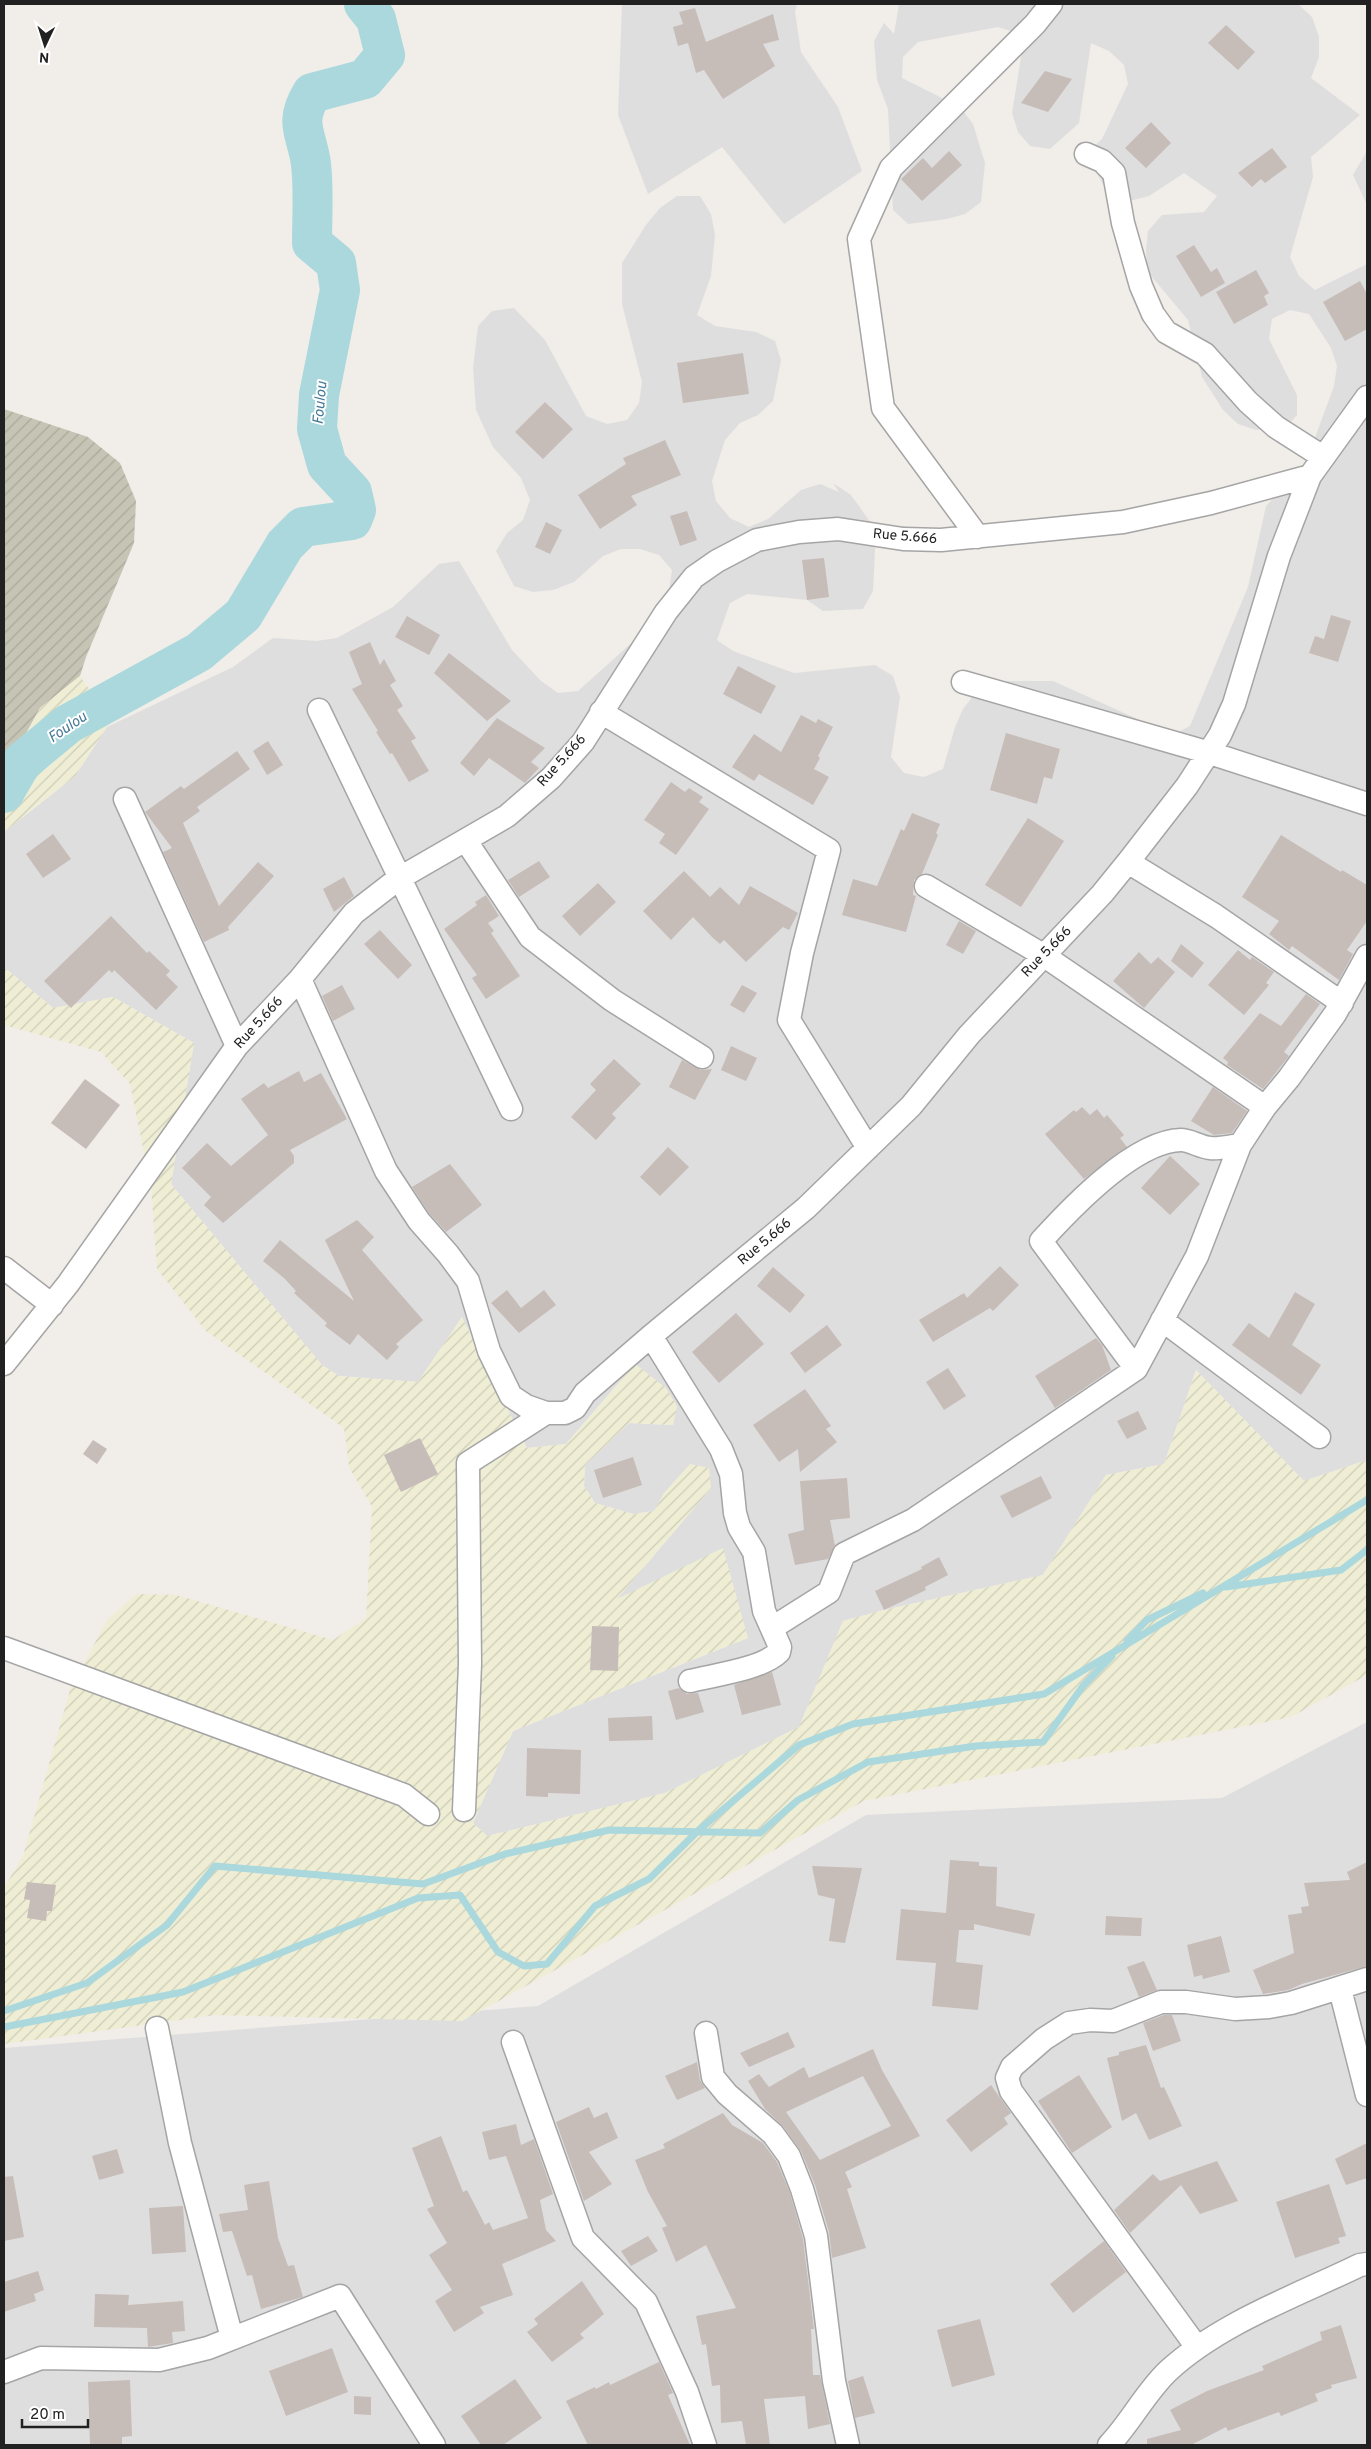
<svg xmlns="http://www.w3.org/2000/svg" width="1371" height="2449" viewBox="0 0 1371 2449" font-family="Overpass,sans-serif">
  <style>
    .residential { fill: #dfdedf }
    .construction { fill: url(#construction-furrows) }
    .farmland { fill: url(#farmland-furrows) }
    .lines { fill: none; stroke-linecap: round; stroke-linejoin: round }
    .stream { stroke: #aad8dd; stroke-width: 7 }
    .river { stroke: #aad8dd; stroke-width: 40 }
    .building { fill: #c6bcb8; fill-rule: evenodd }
    .street-casing { stroke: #a5a5a5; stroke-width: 25 }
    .street { stroke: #fff; stroke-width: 22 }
    .labels { text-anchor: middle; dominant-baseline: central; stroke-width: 4; stroke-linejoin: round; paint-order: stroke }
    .street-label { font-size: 14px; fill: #212121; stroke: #fff }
    .water-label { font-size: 15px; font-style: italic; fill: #467a98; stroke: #fff }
  </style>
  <defs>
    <pattern id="construction-furrows" width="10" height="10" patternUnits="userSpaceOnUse" patternTransform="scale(1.25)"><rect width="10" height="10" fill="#c6c4b4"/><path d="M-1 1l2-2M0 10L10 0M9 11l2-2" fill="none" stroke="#aaa89a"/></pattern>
    <pattern id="farmland-furrows" width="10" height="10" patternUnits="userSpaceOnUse" patternTransform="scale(1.25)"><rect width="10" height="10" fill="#efeed5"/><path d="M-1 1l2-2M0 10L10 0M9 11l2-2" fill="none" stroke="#cdccb7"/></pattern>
  </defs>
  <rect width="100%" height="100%" fill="#f1ede8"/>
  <!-- residential -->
  <path class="residential" d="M622 4H797L795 12 801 52 838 107 862 171 784 224 722 147 648 194 618 115Z
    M899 4H1298L1312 17 1319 37V57L1311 78 1360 115 1311 157 1313 177 1290 257 1299 276 1315 290 1367 264V1460L1304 1481 1196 1370 1164 1464 1106 1475 1043 1575 884 1610 843 1621 799 1727 665 1793 487 1836 473 1823 513 1731 748 1638 616 1600 711 1488 664 1493 654 1511 633 1514 595 1503 584 1486 585 1465 629 1423 672 1425 635 1364 566 1444 527 1448 462 1317 418 1382 339 1376 322 1365 171 1184 194 1043 113 997 53 1008 4 967V832L75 776 107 727 233 667 273 638 316 641 337 638 393 607 439 564 459 561 512 650 541 681 558 693 578 691 666 612 672 570 659 555 640 549H621L603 556 574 582 553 590 533 592 514 586 496 551 507 533 523 520 530 500 521 478 493 447 476 410 473 368 478 326 492 311 514 308 545 340 586 416 607 424 627 420 639 403 642 382 622 304V263L646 225 660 208 677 196H700L711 214 715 235 711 276 697 315 715 326 756 332 775 341 781 360 773 401 758 415 740 423 725 440 712 481 716 501 730 518 749 527 768 519 801 490 820 484 839 492 833 483 851 495 876 530 873 591 863 609 823 611 807 600 747 594 730 603 717 640 733 651 794 673 875 665 893 676 900 697 891 757 904 773 924 777 943 769 955 727 963 709 977 691 1007 681H1053L1173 735 1190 726 1248 587 1266 506 1306 462 1334 386 1337 366 1331 348 1309 314 1290 310 1272 319 1269 339 1297 395V415L1282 432 1276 427 1256 430 1238 424 1223 410 1202 377 1188 320 1147 271 1146 250 1148 231 1162 215 1204 212 1217 196 1184 173 1149 196 1129 201 1110 197 1086 154 1102 139 1128 84 1124 65 1109 51 1091 43 1079 123 1050 149 1030 146 1018 132 1012 113 1022 51 1017 33 998 27 918 42 903 57 902 78 960 107 973 124 985 163 981 202 965 214 947 219 908 224 893 210 888 109 877 80 874 41 884 23 894 34Z
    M1367 151V205L1353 175Z
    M1367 1722V2445H4V2048L538 2006 866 1815 1222 1798Z"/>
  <!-- construction -->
  <path class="construction" d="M4 409 88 437 120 463 136 501 134 543 86 657 80 676 40 708 4 774Z"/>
  <!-- farmland -->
  <path class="farmland" d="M80 676 92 693 107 727 75 776 4 832V774L40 708Z
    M4 967 53 1008 113 997 194 1043 171 1184 322 1365 339 1376 418 1382 462 1317 527 1448 566 1444 635 1364 666 1388 677 1406 673 1425 629 1423 585 1465 584 1486 595 1503 633 1514 654 1511 664 1493 690 1464 709 1468 711 1488 617 1599 723 1548 748 1638 513 1731 473 1823 487 1836 665 1793 799 1727 843 1621 884 1610 1043 1575 1106 1475 1164 1464 1196 1370 1304 1481 1367 1460V1675L1291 1717 864 1801 462 2021 216 2015 4 2044V1888L23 1856 70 1690 107 1620 136 1594 176 1595 333 1640 366 1618 372 1507 349 1467 344 1428 206 1331 157 1269 151 1187 130 1084 101 1052 4 1025Z"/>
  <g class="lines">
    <!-- stream -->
    <path class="stream" d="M1226 1587 1341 1570 1367 1550
      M1127 1641 1147 1620 1203 1593
      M4 2011 87 1983 167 1925 215 1866 423 1884 505 1854 609 1830 760 1833 798 1800 868 1762 976 1746 1043 1742 1083 1686 1112 1656
      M4 2027 183 1992 418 1898 460 1895 498 1952 524 1966 547 1964 595 1906 649 1879 699 1830 799 1745 853 1724 1044 1694 1367 1500"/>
    <!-- river -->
    <path class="river" d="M4 793 22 762 68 724 199 652 243 615 285 545 303 527 352 520 356 510 352 492 327 465 317 429 319 395 340 290 336 263 312 243C312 217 314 190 311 164 307 133 293 124 312 93L365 79 385 55 376 19 364 4"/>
  </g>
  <!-- building -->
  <path class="building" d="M695 8 706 42 773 14 779 40 763 44 775 66 723 99 704 70 696 73 688 43 678 46 673 27 683 24 679 12Z
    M1226 25 1255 52 1238 70 1208 43Z
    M1045 71 1072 79 1048 112 1021 103Z
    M1151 122 1171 143 1146 168 1125 148Z
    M1272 148 1287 167 1265 183 1261 179 1252 187 1238 173Z
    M949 151 962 165 922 201 901 179 923 158 932 168Z
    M1194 245 1211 272 1217 268 1225 283 1201 297 1176 256Z
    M1256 270 1269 293 1264 296 1268 305 1234 324 1216 292Z
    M1360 281 1367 294V329L1345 341 1323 302Z
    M743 353 749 394 683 403 677 363Z
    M545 402 573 429 543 459 515 432Z
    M665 440 681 475 631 496 637 505 600 529 578 495 626 464 623 458Z
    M687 511 697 540 680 546 670 516Z
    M546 522 562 530 550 554 535 547Z
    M824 558 829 597 807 600 802 560Z
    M1331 615 1351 621 1338 662 1309 653 1315 636 1324 639Z
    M407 616 440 635 429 655 395 637Z
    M370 642 380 665 384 659 396 681 390 685 403 706 397 710 416 738 411 741 429 771 409 782 392 753 390 754 376 732 378 731 352 689 362 684 349 652Z
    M449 653 511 701 487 721 434 673Z
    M738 666 776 686 761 714 723 694Z
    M801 715 816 723 818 719 833 727 818 756 820 758 814 769 829 777 813 805 759 774 754 781 732 767 754 734 781 752Z
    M497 718 545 748 531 762 539 768 525 783 489 758 474 776 460 763Z
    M1006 733 1060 749 1052 779 1044 777 1037 804 990 790Z
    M268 741 283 765 267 775 253 751Z
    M237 751 250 769 197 807 200 811 183 823 219 906 258 862 274 876 228 927 229 930 204 942 163 852 172 848 145 812 181 786 184 789Z
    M671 782 685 792 689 788 703 797 699 802 709 809 676 855 659 843 665 834 644 820Z
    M912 813 940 824 936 833 938 835 922 874 914 880 913 895 916 896 906 932 842 915 853 879 877 886 901 829 904 831Z
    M1028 818 1064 841 1021 907 985 885Z
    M53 834 71 859 43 878 26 854Z
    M1281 835 1341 872 1342 870 1367 885V921L1347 950 1353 954 1339 980 1292 946 1289 950 1269 934 1279 921 1242 897Z
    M539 861 550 877 519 897 508 880Z
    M684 871 710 897 720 887 739 905 750 886 798 913 789 930 783 927 746 962 724 940 720 944 713 938 693 917 671 940 643 911Z
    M344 877 354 896 334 912 323 889Z
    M598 883 616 902 580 936 562 916Z
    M486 895 499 916 488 923 494 931 491 933 520 976 486 999 472 978 477 975 444 929 477 905 475 902Z
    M111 916 147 953 149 951 170 971 166 975 178 987 156 1010 114 970 112 973 109 970 71 1008 44 981Z
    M959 921 976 931 963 954 946 945Z
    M380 930 412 965 398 979 364 944Z
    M1181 944 1204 963 1192 978 1171 961Z
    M1238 950 1250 960 1252 957 1274 972 1266 983 1269 985 1244 1015 1208 985Z
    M1139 952 1151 964 1158 957 1175 972 1144 1008 1113 981Z
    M342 985 355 1009 333 1021 322 996Z
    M742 985 757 993 744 1013 730 1005Z
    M1306 994 1320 1004 1284 1052 1289 1056 1263 1089 1227 1065 1228 1062 1223 1058 1260 1013 1281 1026Z
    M731 1046 757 1058 746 1081 721 1070Z
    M614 1059 641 1084 612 1114 616 1118 596 1140 571 1117 596 1090 590 1084Z
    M682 1060 701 1070 712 1069 695 1100 669 1087Z
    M299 1071 304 1082 321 1073 347 1119 290 1150 294 1156V1163L223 1223 204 1205 211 1197 182 1168 207 1143 231 1166 268 1135 241 1099 264 1083 268 1088Z
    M85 1079 120 1105 86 1149 51 1123Z
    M1213 1087 1247 1111 1232 1133 1214 1135 1191 1121Z
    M1082 1107 1090 1115 1097 1109 1104 1118 1107 1115 1124 1135 1120 1138 1127 1147 1084 1179 1045 1134 1074 1110 1076 1112Z
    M668 1147 689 1167 660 1196 640 1177Z
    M1170 1156 1200 1184 1170 1215 1141 1188Z
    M450 1164 482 1205 446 1232 429 1213 412 1187Z
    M357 1220 374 1237 362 1250 423 1320 396 1344 399 1347 387 1360 358 1334 350 1345 325 1326 327 1323 294 1293 296 1291 284 1278 263 1261 280 1240 354 1301 325 1240Z
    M1000 1266 1019 1285 993 1311 990 1308 933 1342 919 1320 964 1293 967 1298Z
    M773 1267 805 1295 790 1313 757 1286Z
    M507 1290 521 1308 544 1290 556 1305 519 1333 491 1303Z
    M1295 1292 1315 1304 1292 1345 1321 1365 1301 1395 1232 1345 1249 1323 1269 1338Z
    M736 1313 764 1344 719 1383 692 1352Z
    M827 1325 842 1345 805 1373 790 1353Z
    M1096 1338 1102 1345 1111 1370 1055 1408 1035 1376Z
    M948 1368 966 1396 944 1410 926 1382Z
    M805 1389 831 1426 826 1429 837 1442 800 1472 798 1449 779 1462 753 1425Z
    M1138 1411 1147 1429 1127 1439 1117 1421Z
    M420 1438 438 1474 401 1492 384 1455Z
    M93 1440 107 1449 97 1464 83 1454Z
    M633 1457 642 1485 603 1498 594 1470Z
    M1041 1476 1052 1498 1012 1518 1000 1496Z
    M847 1478 850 1518 830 1520 835 1546 828 1559 795 1565 788 1534 804 1530 800 1481Z
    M939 1557 948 1575 925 1587 926 1590 884 1610 875 1591 922 1569 921 1567Z
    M592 1626 619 1627 618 1671 590 1670Z
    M772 1672 781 1705 742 1715 734 1685Z
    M679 1688 687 1694 698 1693 704 1712 676 1720 668 1691Z
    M652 1716 653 1740 609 1741 608 1718Z
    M527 1748 581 1750 580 1794 548 1793V1797L526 1796Z
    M950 1860 979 1862V1866L997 1867 996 1906 1035 1914 1030 1936 974 1924V1930H959L956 1962 983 1965 978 2010 932 2006 936 1963 896 1960 901 1909 946 1913Z
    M1367 1862V1966L1302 1984 1288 1990 1263 1994 1253 1970 1294 1953 1288 1915 1302 1913 1301 1907 1309 1906 1304 1883 1350 1880 1347 1872Z
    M812 1866 862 1868 845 1943 829 1941 835 1899 818 1895Z
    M27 1882 56 1885 52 1911H47L46 1921 27 1918 30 1900 24 1899Z
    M1106 1916 1142 1918 1141 1936 1105 1935Z
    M1221 1936 1230 1972 1203 1979 1202 1975 1194 1977 1187 1945Z
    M1144 1961 1157 1990 1139 1997 1127 1967Z
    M1164 2015H1172L1181 2041 1153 2051 1143 2023Z
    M788 2032 795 2047 749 2067 740 2053Z
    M1146 2045 1161 2088 1164 2087 1182 2126 1149 2140 1136 2113 1122 2121 1107 2058 1119 2055V2052Z
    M873 2049 882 2070 920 2136 845 2172 852 2187 847 2189 866 2248 832 2258 829 2232 815 2185 801 2151 783 2126 765 2109 748 2081 759 2074 769 2087 804 2067 809 2078ZM863 2076 891 2126 820 2160 786 2112Z
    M697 2062 700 2080 705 2088 677 2100 665 2076Z
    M1079 2075 1112 2127 1072 2153 1038 2101Z
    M991 2085 1011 2113 1004 2118 1008 2124 971 2152 946 2120Z
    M589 2107 594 2118 607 2112 618 2138 589 2152 612 2184 584 2201 556 2122Z
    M723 2113 732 2125 763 2143 777 2162 790 2193 803 2239 814 2329H811L813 2375H820L830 2424 808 2429 805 2396 764 2399 770 2445H746L742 2421 721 2423 720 2385 712 2386 706 2344 702 2345 696 2316 736 2308 706 2245 676 2262 662 2228 667 2226 648 2192 635 2160 665 2148 663 2144Z
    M516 2124 521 2145 534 2139 553 2194 540 2200 546 2230 556 2241 502 2264 513 2295 480 2307 484 2313 454 2332 435 2301 452 2290 429 2255 447 2243 427 2209 434 2206 412 2148 441 2136 463 2192 467 2190 485 2225 489 2222 493 2230 528 2218 506 2156 489 2160 482 2132Z
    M1367 2143V2178L1346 2185 1335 2159Z
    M117 2149 124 2173 99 2180 92 2156Z
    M1217 2161 1238 2201 1200 2214 1181 2185 1130 2233 1114 2210 1153 2174 1160 2181Z
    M13 2176 24 2237 4 2241V2177Z
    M269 2181 278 2238 288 2266 294 2265 303 2297 261 2309 252 2275 247 2276 232 2231 223 2232 219 2214 248 2210 244 2185Z
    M1329 2184 1346 2236 1338 2238 1340 2243 1295 2258 1276 2202Z
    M183 2206 186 2252 152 2254 149 2208Z
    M648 2236 658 2251 631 2266 621 2251Z
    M1104 2241 1126 2272 1073 2313 1050 2284Z
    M38 2271 44 2290 34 2294 36 2301 4 2312V2282Z
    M582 2281 604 2314 580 2334 584 2338 552 2362 527 2332 538 2324 534 2319Z
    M95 2294 129 2295 128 2305 183 2301 185 2331 172 2332 173 2343 148 2347 147 2328 94 2327Z
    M980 2319 995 2375 952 2387 937 2330Z
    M1341 2325 1357 2378 1331 2385 1332 2388 1315 2394 1318 2401 1281 2416 1279 2412 1228 2431 1226 2427 1191 2445H1147V2439L1181 2430 1170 2410 1207 2391 1264 2370 1262 2366 1322 2340 1320 2332Z
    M332 2348 348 2392 286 2416 269 2371Z
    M659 2362 673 2393 668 2395 690 2445H588L566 2401 595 2387 596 2389 609 2382 610 2385Z
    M863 2376 875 2413 855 2418 848 2381Z
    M515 2379 542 2418 503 2445H481L461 2416Z
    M130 2380 132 2436 122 2437V2445H90L88 2382Z
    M354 2396 371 2397V2415L354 2414Z"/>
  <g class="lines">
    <!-- street casing -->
    <g class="street-casing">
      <path id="street" d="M1086 154 1102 161 1114 173 1123 223 1141 286 1153 314 1166 332 1205 354 1248 402 1276 427 1323 457
        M978 537 883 408 859 239 891 168 1035 24 1051 4
        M963 682 1210 753 1367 804
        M319 710 511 1109
        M601 712 829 850 802 953 789 1020 868 1148
        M125 799 237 1046
        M466 841 530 937 612 1000 702 1057
        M1128 862 1216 916 1342 1003
        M926 886 1043 955 1265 1107
        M300 979 386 1171 419 1221 448 1254 468 1281 489 1351 511 1396 526 1406 546 1413H565L575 1408 585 1393 651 1336 806 1208 911 1106 969 1035 1102 894 1128 862 1187 786 1220 735 1234 704 1279 556 1310 476
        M4 1268 52 1305
        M1162 1320 1319 1437
        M651 1336 721 1449 731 1474 735 1513 739 1527 754 1552 764 1611 780 1647 779 1652C762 1669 714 1675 690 1681
        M4 1364 68 1284 237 1046 300 979 354 913 398 879 507 816 551 778 583 742 666 612 694 577 717 561 757 540 799 532 838 529 903 539 941 540 1123 522 1211 503 1310 476 1367 397
        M1136 1369 1041 1241C1070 1209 1134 1141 1181 1140 1190 1140 1200 1147 1210 1148 1219 1149 1231 1146 1240 1145
        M772 1628 829 1592 844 1554 913 1520 1136 1369 1197 1256 1240 1145 1265 1107 1289 1078 1335 1014 1367 956
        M4 1648 404 1795 428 1814
        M464 1810 470 1664 468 1463 546 1413
        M1340 1989 1367 2095
        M157 2028 180 2143 232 2338
        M706 2033 713 2077 727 2094 773 2134 789 2156 802 2189 816 2236 834 2381 848 2445
        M513 2042 583 2238 646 2302 687 2392 705 2445
        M1196 2346 1011 2091 1007 2078 1012 2067 1044 2039 1069 2023 1090 2020 1113 2021 1161 2002H1186L1235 2009 1269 2007 1291 2003 1367 1979
        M4 2372 41 2358 159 2360 208 2348 340 2296 434 2445
        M1109 2445C1131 2422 1145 2393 1168 2371 1220 2323 1296 2296 1360 2265L1367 2264"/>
    </g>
    <!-- street -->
    <use href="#street" class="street"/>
  </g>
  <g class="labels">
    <!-- street labels -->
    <g class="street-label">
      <text transform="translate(905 537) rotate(5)">Rue 5.666</text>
      <text transform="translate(562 761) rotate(-48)">Rue 5.666</text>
      <text transform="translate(1047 952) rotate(-46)">Rue 5.666</text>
      <text transform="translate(259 1023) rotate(-48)">Rue 5.666</text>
      <text transform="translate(765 1242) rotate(-40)">Rue 5.666</text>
    </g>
    <!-- water labels -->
    <g class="water-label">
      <text transform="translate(321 403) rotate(-85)">Foulou</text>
      <text transform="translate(68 728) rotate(-34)">Foulou</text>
    </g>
  </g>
  <!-- border -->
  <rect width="1371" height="2449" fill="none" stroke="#212121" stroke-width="10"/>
  <!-- north arrow -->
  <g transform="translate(45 45) rotate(184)" stroke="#ffffff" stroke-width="4" paint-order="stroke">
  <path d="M0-4L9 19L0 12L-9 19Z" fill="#212121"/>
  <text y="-8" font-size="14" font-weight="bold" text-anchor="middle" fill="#212121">N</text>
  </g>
  <!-- scale -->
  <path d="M22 2419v8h66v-8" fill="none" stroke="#212121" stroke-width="2.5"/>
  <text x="30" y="2419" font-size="15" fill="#212121" stroke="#ffffff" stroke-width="4" paint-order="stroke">20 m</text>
</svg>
